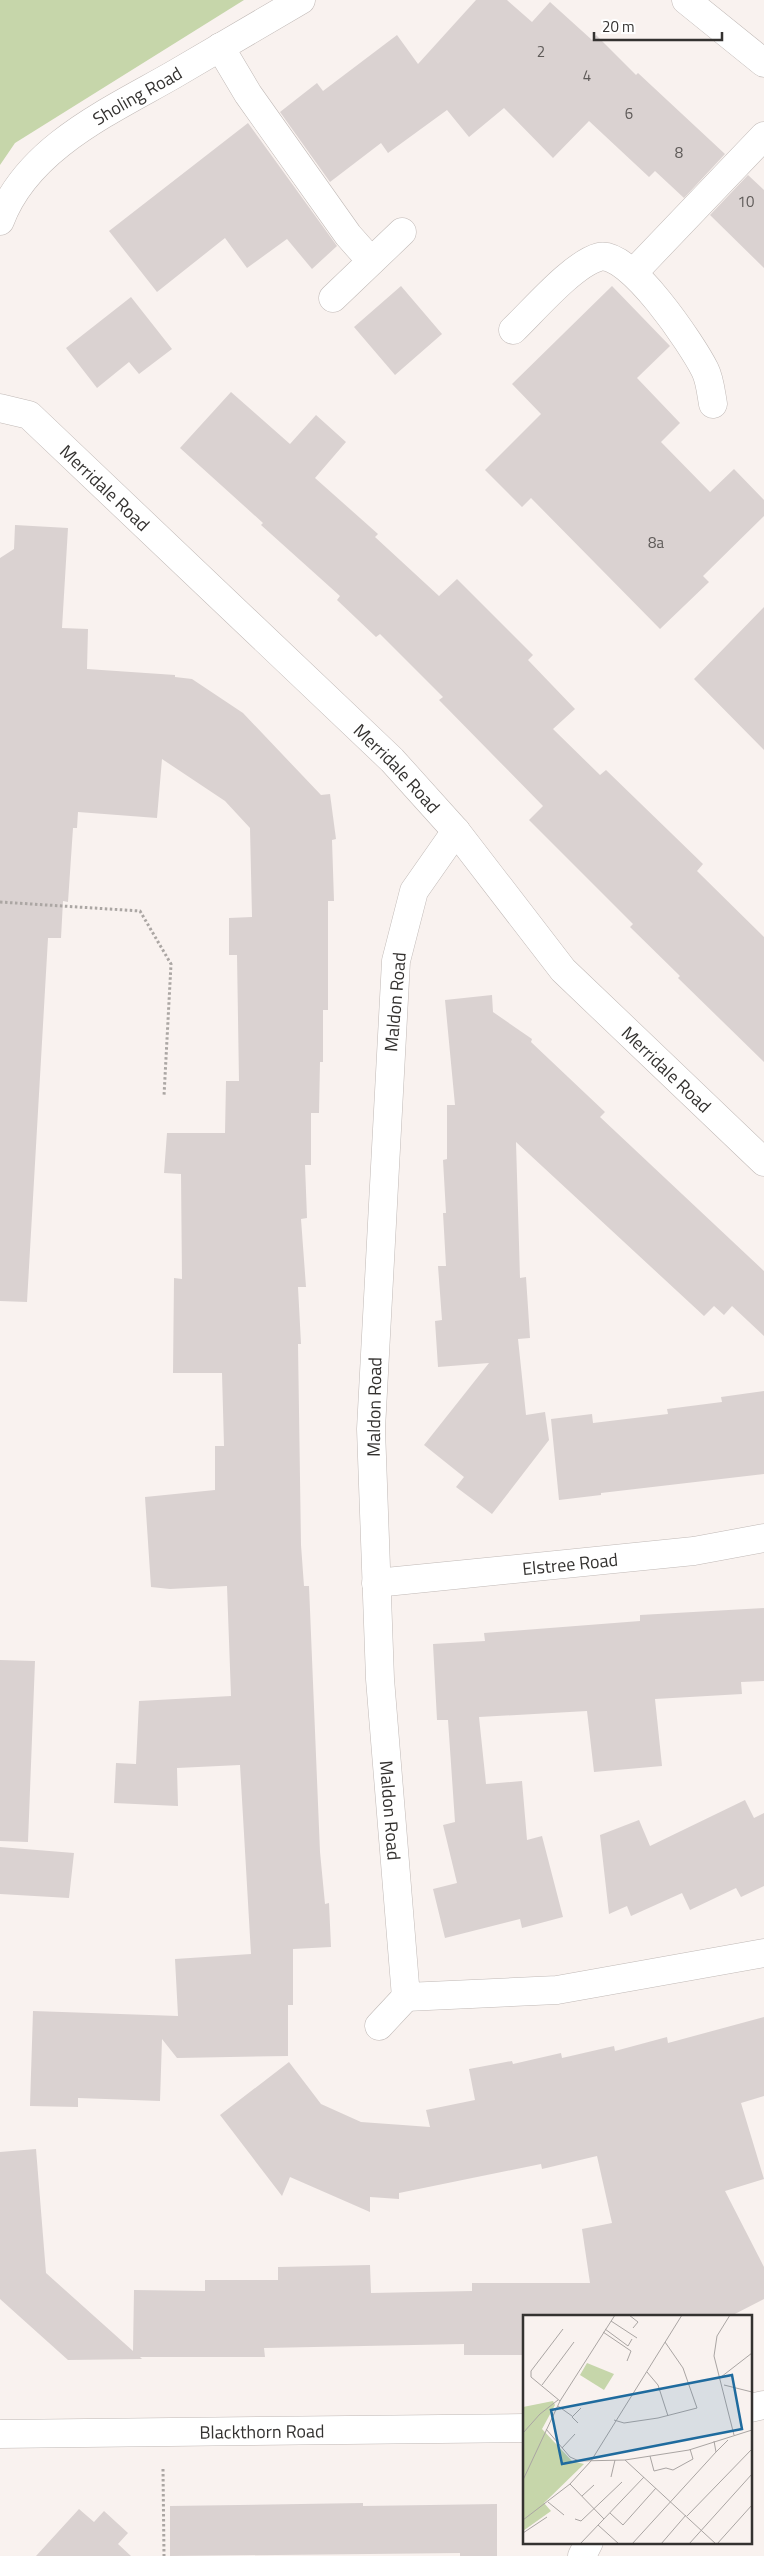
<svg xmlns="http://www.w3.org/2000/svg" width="764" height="2556" viewBox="0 0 764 2556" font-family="'Titillium Web',sans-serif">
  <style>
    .green { fill: #c6d6aa }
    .building { fill: #dad2d1 }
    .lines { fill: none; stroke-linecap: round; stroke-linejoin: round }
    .minor-casing { stroke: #c0b9b6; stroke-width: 29 }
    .path { stroke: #aba6a3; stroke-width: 3; stroke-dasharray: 2.5 2.5; stroke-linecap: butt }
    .minor { stroke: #fff; stroke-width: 28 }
    .labels { text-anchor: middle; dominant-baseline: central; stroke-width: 4; stroke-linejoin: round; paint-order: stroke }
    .number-label { font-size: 15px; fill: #5e5a58 }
    .street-label { font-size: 18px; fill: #343230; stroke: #fff }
    .inset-road { fill: none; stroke: #aaa5a3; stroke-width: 1 }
    .view { fill: #1f6b9e; fill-opacity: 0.15; stroke: #1f6b9e; stroke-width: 2.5 }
    .inset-edge { fill: none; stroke: #343230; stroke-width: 2.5 }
  </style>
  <rect width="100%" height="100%" fill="#f9f2ef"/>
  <!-- green -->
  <path class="green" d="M0 0H244L15 143 0 165Z"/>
  <!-- building -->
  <path class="building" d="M476 0H507L532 22 550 2 592 40 596 35 636 75 638 73 725 154 684 198 655 171 649 177 589 121 553 158 504 108 469 137 447 110 388 153 381 143 330 182 280 112 317 83 323 91 397 35 418 64Z
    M248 123 337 246 312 269 287 239 247 268 225 238 157 292 109 231Z
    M748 175 764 190V268L710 215Z
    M401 286 442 334 395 375 354 327Z
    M612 286 670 346 637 378 680 423 661 442 710 492 734 469 764 500V516L703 576 709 582 660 629 531 498 522 507 485 470 541 414 512 384Z
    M131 297 172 349 139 374 129 362 97 388 66 348Z
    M231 392 290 444 316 415 346 442 315 478 378 534 375 537 439 596 457 579 533 655 528 660 575 709 553 729 600 775 606 770 703 864 697 871 764 937V1062L678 978 680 976 630 927 633 924 529 820 543 806 439 700 443 697 380 634 376 637 337 600 340 596 261 525 263 523 180 448Z
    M15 525 68 528 62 628 88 629 87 669 175 675V677L192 679 243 713 321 795 330 794 336 839 332 840 334 901H328V1010H323V1062H320L319 1113H311V1165H305L307 1218 301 1219 306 1287H298L301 1344H298L301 1545 304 1586H309L320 1852 325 1904 329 1903 331 1947 293 1949V2005H288V2056L177 2058 162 2039 160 2101 78 2098V2107L30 2106 33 2011 178 2016 175 1959 251 1954 240 1765 177 1768 178 1806 114 1803 116 1763 136 1764 139 1701 231 1696 227 1586 170 1589 151 1587 145 1497 215 1490V1446H224L222 1373H173L174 1278 182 1279 181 1174 164 1173 167 1133H225L226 1081H239L237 955H229V918L252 917 250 828 225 801 162 759 157 818 78 812 77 828H73L68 902 63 901 61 938H48L27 1302 0 1301V558L14 549Z
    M764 607V750L694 679Z
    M492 995 493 1012 532 1039 531 1042 605 1112 600 1117 764 1271V1336L732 1306 724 1315 714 1306 704 1316 516 1142 520 1278 526 1277 530 1338 518 1339 526 1415 545 1412 549 1440 492 1514 456 1487 464 1477 424 1445 489 1363 438 1367 435 1321 442 1320 438 1266H446L443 1213H446L443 1160 447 1159V1105H455L445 1000Z
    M764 1391V1474L601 1493V1495L559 1500 551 1419 592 1414 593 1423 668 1414 667 1409 722 1402 721 1397Z
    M764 1608V1681L741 1682 742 1694 655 1699 662 1766 594 1772 587 1711 479 1717 486 1784 522 1781 527 1840 542 1836 563 1917 522 1928 520 1919 445 1938 433 1889 457 1883 443 1825 455 1822 448 1720H437L433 1644 485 1641 484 1633 640 1621V1615Z
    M0 1660 35 1661 28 1842 0 1841Z
    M745 1800 754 1818 764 1813V1886L741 1897 736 1888 690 1910 682 1893 631 1916 627 1906 609 1914 600 1835 639 1820 650 1846Z
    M0 1847 74 1853 69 1898 0 1894Z
    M764 2017V2096L741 2103 764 2179 725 2191 764 2267V2299L731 2316H524V2355H464V2344L264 2348 265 2357H140L142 2359 68 2360 0 2299V2152L36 2149 46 2273 133 2351 134 2290 205 2291V2280H278V2267L370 2265 371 2293 472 2291V2283H590L582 2229 612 2223 597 2156 542 2169 541 2164 399 2193V2199L370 2197V2212L290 2177 282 2196 220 2115 289 2062 321 2104 361 2122 430 2127 426 2110 475 2100 469 2069 512 2061 513 2064 561 2053 562 2058 614 2046 615 2051 667 2037 668 2043Z
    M363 2503V2506L497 2504V2556H460V2553L170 2556V2506Z
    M79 2509 94 2522 104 2511 128 2533 118 2544 131 2556H36Z"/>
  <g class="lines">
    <!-- minor casing -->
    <g class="minor-casing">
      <g id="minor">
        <path d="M686 0 764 63"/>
        <path d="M220 47 248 94 348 235 371 261"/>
        <path id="s1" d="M0 221C27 148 110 111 173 75 216 50 258 25 301 0"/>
        <path d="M634 272 764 136"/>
        <path d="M333 298 402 232"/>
        <path d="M513 330C534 310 573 264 599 257 629 249 693 346 705 370 710 380 711 393 713 404"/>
        <path id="s2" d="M0 408 29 415 392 760 456 831 563 970 764 1162"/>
        <path id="s3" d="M456 831 414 891 396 961 371 1429 380 1679 406 1997 557 1990 764 1953"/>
        <path id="s4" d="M376 1583 694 1551 764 1538"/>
        <path d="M379 2026 406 1997"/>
        <path d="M750 2408 764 2405"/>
        <path id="s5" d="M0 2434 524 2428"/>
        <path d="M582 2556 589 2542"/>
      </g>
    </g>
    <!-- path -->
    <path class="path" d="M0 902 140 911 171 964 164 1096
      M163 2469 164 2556"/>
    <!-- minor -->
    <use href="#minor" class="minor"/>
  </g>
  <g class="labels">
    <!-- number labels -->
    <g class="number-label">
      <text x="541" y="51">2</text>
      <text x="587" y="75">4</text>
      <text x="629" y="113">6</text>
      <text x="679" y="152">8</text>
      <text x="746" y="201">10</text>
      <text x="656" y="542">8a</text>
    </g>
    <!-- street labels -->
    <g class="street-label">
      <text stroke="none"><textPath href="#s1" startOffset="190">Sholing Road</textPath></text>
      <text stroke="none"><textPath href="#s2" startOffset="135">Merridale Road</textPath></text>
      <text stroke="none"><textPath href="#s2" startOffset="540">Merridale Road</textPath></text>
      <text transform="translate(395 1002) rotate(-85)">Maldon Road</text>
      <text stroke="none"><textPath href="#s2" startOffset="945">Merridale Road</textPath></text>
      <text transform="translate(374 1407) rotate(-89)">Maldon Road</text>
      <text stroke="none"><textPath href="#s4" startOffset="195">Elstree Road</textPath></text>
      <text stroke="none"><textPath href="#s3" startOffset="996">Maldon Road</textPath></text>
      <text stroke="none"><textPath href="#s5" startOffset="262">Blackthorn Road</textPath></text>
    </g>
  </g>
  <!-- overview -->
  <g transform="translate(523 2315)">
    <rect width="229" height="229" fill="#f9f2ef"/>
    <path d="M64 48 91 59 81 75 57 60ZM30 86 32 90 19 114 49 146 61 149 21 188 28 196 0 216V92Z" fill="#c6d6aa"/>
    <path class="inset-road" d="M106 0 115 7 110 13M207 0 194 21 191 41 211 120M88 6 114 23M82 14 105 31 109 24M80 17 108 36 104 46M124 57 135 70 145 101M8 62V56L40 14M8 62 37 86M198 62 229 38M19 70 51 27M201 70 229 77M35 91 49 101M91 105 101 108 135 103 174 93 160 53 142 27M55 108 49 102 58 93M23 114 47 142 56 146 102 145 166 135 229 115M0 118 17 99 35 85M39 133 52 119M193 137 205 125M127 141 131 156 143 153 150 155 170 144 167 134M102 145 193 229M88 162 92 145M0 165 37 86 92 0M47 169 81 204M59 181 71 170M25 187 41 200M87 198 100 210 133 173M164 201 229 134M52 204 58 206 99 167M0 205 47 169 68 146 159 0M75 210 96 229M0 218 24 202M57 229 121 162M109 229 193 137 191 126M138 229 163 200M166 229 229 159M194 229 229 190"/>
    <path class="view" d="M209 60 219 114 39 149 28 95Z"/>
    <rect width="229" height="229" class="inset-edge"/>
  </g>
  <!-- scale -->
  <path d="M594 32v8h128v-8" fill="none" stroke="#343230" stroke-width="2.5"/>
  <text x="602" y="32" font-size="15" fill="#343230" stroke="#ffffff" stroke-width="4" paint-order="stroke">20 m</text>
</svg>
